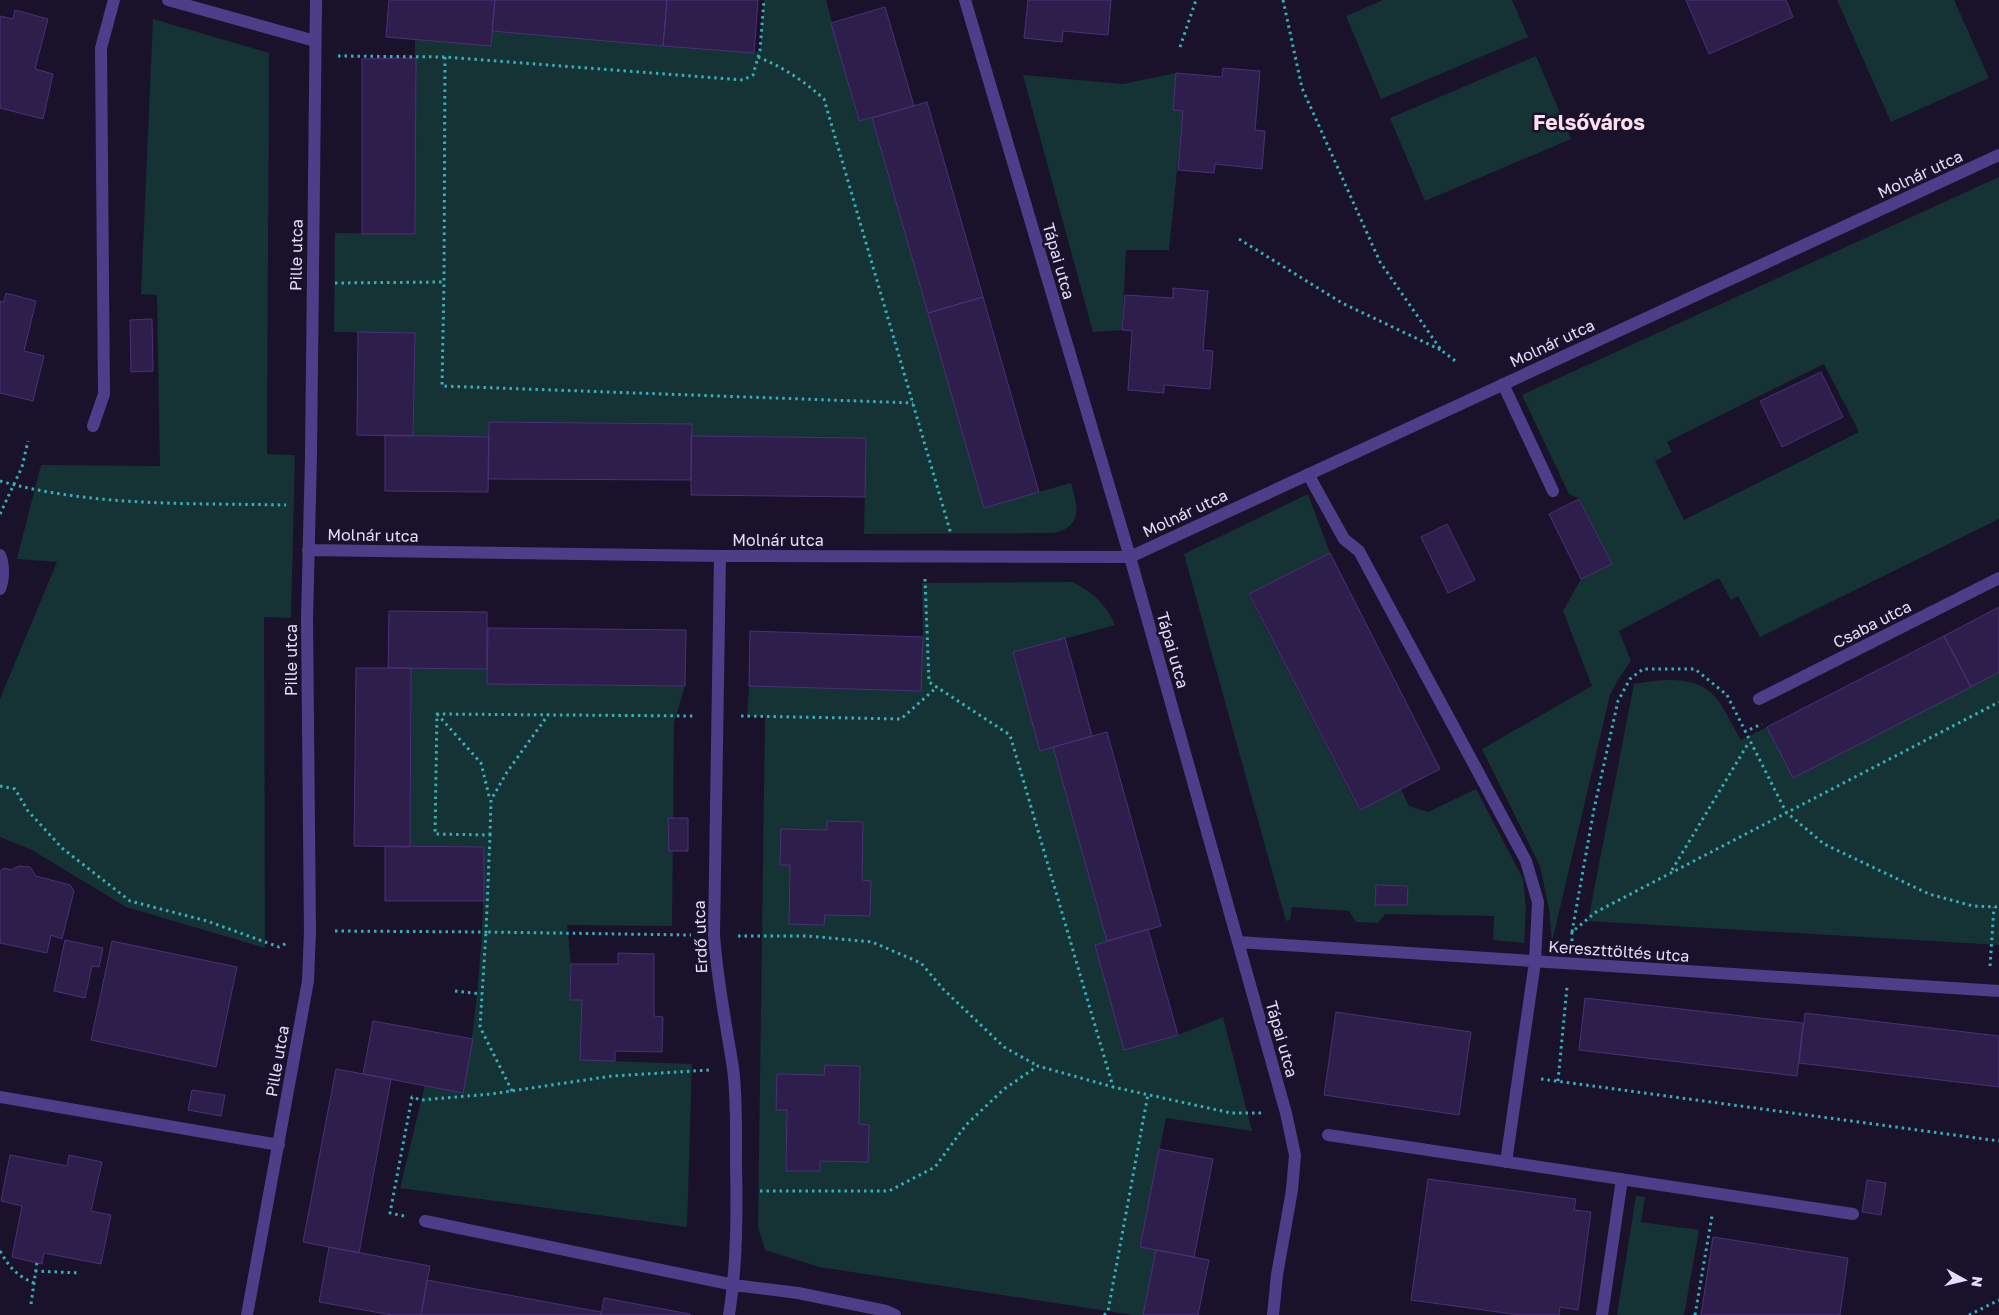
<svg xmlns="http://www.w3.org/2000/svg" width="1999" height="1315" viewBox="0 0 1999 1315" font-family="'Golos Text',sans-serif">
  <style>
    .green { fill: #153235; fill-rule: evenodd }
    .building { fill: #2e1e4c; stroke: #493177 }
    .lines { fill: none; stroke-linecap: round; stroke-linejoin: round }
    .path { stroke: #34b0bb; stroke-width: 3; stroke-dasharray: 2.5 4; stroke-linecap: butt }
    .minor { stroke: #4c3e89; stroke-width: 12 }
    .labels { text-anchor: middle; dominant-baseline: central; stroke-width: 5; stroke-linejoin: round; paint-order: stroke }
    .street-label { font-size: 16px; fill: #e5ddfe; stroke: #1a122b }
    .district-label { font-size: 21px; font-weight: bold; fill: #fedfee; stroke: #1a122b }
  </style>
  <rect width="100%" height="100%" fill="#1a122b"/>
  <!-- green -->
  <path class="green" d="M764 0H826L858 121 872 118 984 507 1071 483C1077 505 1084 525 1055 533L864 534 866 438 691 436 489 422V437L413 436 415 333 334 332 335 233 415 234V40L490 46 492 31 754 53 760 50Z
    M1383 0H1512L1528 37 1381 99 1346 16Z
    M1837 0H1954L1989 78 1891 122Z
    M153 19 269 53 267 454 295 455 291 618 264 617 265 948 126 907 32 850 0 837V699L57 562 17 559 41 465 160 466 157 295 141 294Z
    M1536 56 1571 139 1425 201 1390 118Z
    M1176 73 1173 110 1183 111 1169 250H1126L1122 330 1093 332 1023 75 1123 84Z
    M1999 177V519L1760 637 1738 596 1731 600 1719 578 1619 631 1631 661 1617 681 1610 695 1552 942 1549 909 1540 866 1482 749 1592 686 1563 611 1581 579 1612 564 1580 499 1569 494 1522 395ZM1824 364 1859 432 1684 520 1655 461 1672 452 1667 442Z
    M1308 494 1330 553 1249 596 1359 810 1401 789 1409 806 1428 812 1476 789 1523 879 1526 908 1524 943 1493 940 1494 916 1385 914 1378 923 1356 922 1349 911 1292 907 1290 920 1286 921 1184 554Z
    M1072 582C1092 591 1107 605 1115 625L1013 653 1040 750 1053 747 1107 941 1095 945 1124 1049 1178 1035 1223 1017 1252 1131 1166 1118 1140 1247 1156 1250 1143 1315H1133L819 1267 765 1250 758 1227 765 717 747 716 749 686 921 691 923 637 922 583Z
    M411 668 487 669 488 684 685 686 674 723 672 926 567 925 571 964 570 1000H582L581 1060 692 1064 687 1227 400 1188 425 1085 463 1092C478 1012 484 929 484 847H410Z
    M1999 672V945L1588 921 1634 684C1661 679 1698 674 1717 699 1726 711 1733 727 1741 740L1767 727 1793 778Z
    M1636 1196 1645 1197 1641 1222 1699 1230 1684 1315H1617Z"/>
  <!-- building -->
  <path class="building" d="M389 0H495L491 46 386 37Z
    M495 0H667L663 46 492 31Z
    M667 0H758L754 53 663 46Z
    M1028 0H1111L1108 35 1063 31 1062 42 1024 38Z
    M1686 0H1786L1793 17 1709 54Z
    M885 7 914 106 859 121 831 23Z
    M15 10 48 19 35 69 53 74 43 119 0 108V16L13 19Z
    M416 58 415 234H362V59Z
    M1223 68 1260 71 1255 130 1265 131 1262 169 1215 164 1214 173 1178 170 1183 111 1173 110 1176 73 1222 77Z
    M927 102 983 297 928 313 872 118Z
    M1173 288 1208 291 1203 350 1213 351 1210 389 1164 385V393L1128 390 1132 331 1122 330 1125 295 1173 298Z
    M6 293 36 301 24 351 44 356 33 401 0 393V301L4 302Z
    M983 297 1039 492 984 508 928 313Z
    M152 319 153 371 131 372 130 320Z
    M358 332 415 333 413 436 357 435Z
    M1821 372 1843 417 1782 447 1760 401Z
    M489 422 692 424 691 480 488 479Z
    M385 435 489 437 488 492 385 491Z
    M691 436 866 438 865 497 691 495Z
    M1579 499 1612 564 1581 579 1549 514Z
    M1447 524 1475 580 1448 593 1421 537Z
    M1330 553 1440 769 1360 810 1249 594Z
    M1999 607V672L1971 687 1944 636Z
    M389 611 487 612V669L388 668Z
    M488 628 686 630 685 686 487 684Z
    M750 631 923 637 921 691 749 686Z
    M1944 636 1971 687 1793 778 1767 727Z
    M1065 638 1092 736 1040 751 1013 652Z
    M356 668H411L410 847 354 846Z
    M1107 732 1161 926 1107 941 1053 747Z
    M668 818H688V851H669Z
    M827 821 863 822 862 880 871 881 870 916 825 915 824 925 789 924 790 865H780L781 829 827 830Z
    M385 846 484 847V901H385Z
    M19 866 30 867 36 876 70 885 74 891 62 939 51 935 47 953 0 943V871L4 868 11 870Z
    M1376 885 1408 886 1407 905H1375Z
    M1148 929 1178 1035 1124 1050 1095 945Z
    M65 940 103 948 99 967 92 966 85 998 54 991Z
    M112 941 237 967 216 1067 91 1040Z
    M618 953 654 954V1016L663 1017 662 1052 615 1051V1061L580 1060 582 1000H570L571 964H618Z
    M1585 998 1803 1023 1797 1076 1579 1050Z
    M1336 1012 1471 1032 1459 1115 1324 1095Z
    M1805 1013 1999 1036V1087L1799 1063Z
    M373 1021 473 1039 463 1093 363 1074Z
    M825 1065 860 1066 859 1124 869 1125 868 1162 820 1161V1171H786L787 1110H776L777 1074 824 1075Z
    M336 1069 391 1079 359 1253 303 1242Z
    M192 1090 225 1095 221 1116 188 1110Z
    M1159 1149 1213 1159 1194 1257 1140 1247Z
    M10 1155 67 1166 69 1155 102 1162 91 1211 111 1215 101 1264 44 1253 42 1264 12 1257 22 1206 1 1201Z
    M1428 1179 1576 1199 1574 1210 1591 1212 1578 1310 1560 1307 1559 1315H1520L1411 1300Z
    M1867 1180 1886 1183 1881 1215 1862 1212Z
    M1713 1237 1848 1258 1840 1315H1701Z
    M329 1247 430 1266 421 1315H392L319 1302Z
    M1156 1250 1209 1260 1198 1315H1143Z
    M427 1280 601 1312V1315H421Z
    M604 1298 690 1314V1315H601Z"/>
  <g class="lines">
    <!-- path -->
    <path class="path" d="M1283 0 1302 88 1380 262 1441 350 1458 363
      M1180 47 1196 0
      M338 56 445 57 743 80 753 75 760 50 764 0
      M445 57 444 282 442 386 913 403
      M758 57C783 67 804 81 824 99L951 534
      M1239 239 1342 303 1441 350
      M335 283 444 282
      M0 481C93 507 191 503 286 505
      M0 514 22 467 28 441
      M925 579 929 682 1010 735 1113 1087 1231 1113H1263
      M437 714 481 763 490 800
      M741 716 901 719 937 687
      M1744 732 1762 724
      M0 786 15 789 28 811 62 848 130 901 207 921 279 947 287 943
      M490 835 491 800 507 772 548 715
      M1672 870 1749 742
      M335 931 486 932 490 835 435 834 437 714 695 716
      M1572 932 1594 809 1618 701 1630 679 1643 669H1695L1727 695 1786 812 1824 844 1929 894 1973 906 1999 907
      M738 936H808L872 942 921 963 943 989 1004 1047 1038 1066
      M1572 941V932L1596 912 1999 702
      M1990 966 1994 907
      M455 991 482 994
      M1541 1079 1999 1141
      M1558 1081 1567 987
      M512 1091 480 1027 486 932 691 935
      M760 1191H889L935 1167 966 1125 1004 1089 1038 1066 1113 1087
      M404 1216 390 1213 412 1097 421 1100 491 1094 612 1076 710 1070
      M0 1251C9 1267 17 1276 34 1283
      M35 1271 80 1273
      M31 1304 37 1262
      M1104 1315 1108 1311 1148 1094
      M1695 1315 1712 1216
      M1969 1315 1999 1300"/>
    <!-- minor -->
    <path class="minor" d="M168 0 315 41
      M965 0 1130 557 1286 1113 1295 1155 1292 1190 1277 1275 1273 1315
      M1503 384 1553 491
      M93 426 104 394 101 48 114 0
      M1308 474 1344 539 1359 551 1526 861 1538 902 1535 962 1506 1162
      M308 550 720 556 1130 557 1999 155
      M0 555C4 564 4 579 0 589
      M720 556 714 935C717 980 726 1023 733 1068 737 1099 736 1131 736 1163 737 1213 737 1265 729 1315
      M1759 699 1999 578
      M1238 942 1999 991
      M0 1097 279 1145
      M1328 1135 1853 1214
      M425 1221 734 1285 798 1293 886 1311 895 1315
      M247 1315 308 981 310 931 307 619 311 455 316 0
      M1602 1315 1622 1179"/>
  </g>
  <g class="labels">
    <!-- street labels -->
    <g class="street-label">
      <text transform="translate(1920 174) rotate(-25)">Molnár utca</text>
      <text transform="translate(296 255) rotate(-89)">Pille utca</text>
      <text transform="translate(1059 261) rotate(74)">Tápai utca</text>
      <text transform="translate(1552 343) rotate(-25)">Molnár utca</text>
      <text transform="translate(1185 513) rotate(-25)">Molnár utca</text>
      <text transform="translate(373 535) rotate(1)">Molnár utca</text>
      <text x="778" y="540">Molnár utca</text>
      <text transform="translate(1872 624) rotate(-27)">Csaba utca</text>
      <text transform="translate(1173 650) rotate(74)">Tápai utca</text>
      <text transform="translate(291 660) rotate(-90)">Pille utca</text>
      <text transform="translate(700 937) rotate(-92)">Erdő utca</text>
      <text transform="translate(1619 951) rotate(4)">Kereszttöltés utca</text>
      <text transform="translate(1282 1039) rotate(74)">Tápai utca</text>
      <text transform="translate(277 1061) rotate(-80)">Pille utca</text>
    </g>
    <!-- district labels -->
    <g class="district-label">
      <text x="1589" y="122">Felsőváros</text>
    </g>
  </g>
  <!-- north arrow -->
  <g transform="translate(1964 1280) rotate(98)" stroke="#1a122b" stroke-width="4" paint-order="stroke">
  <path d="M0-4L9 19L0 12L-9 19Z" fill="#e5ddfe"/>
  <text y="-8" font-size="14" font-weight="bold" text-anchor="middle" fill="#e5ddfe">N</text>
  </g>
</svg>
